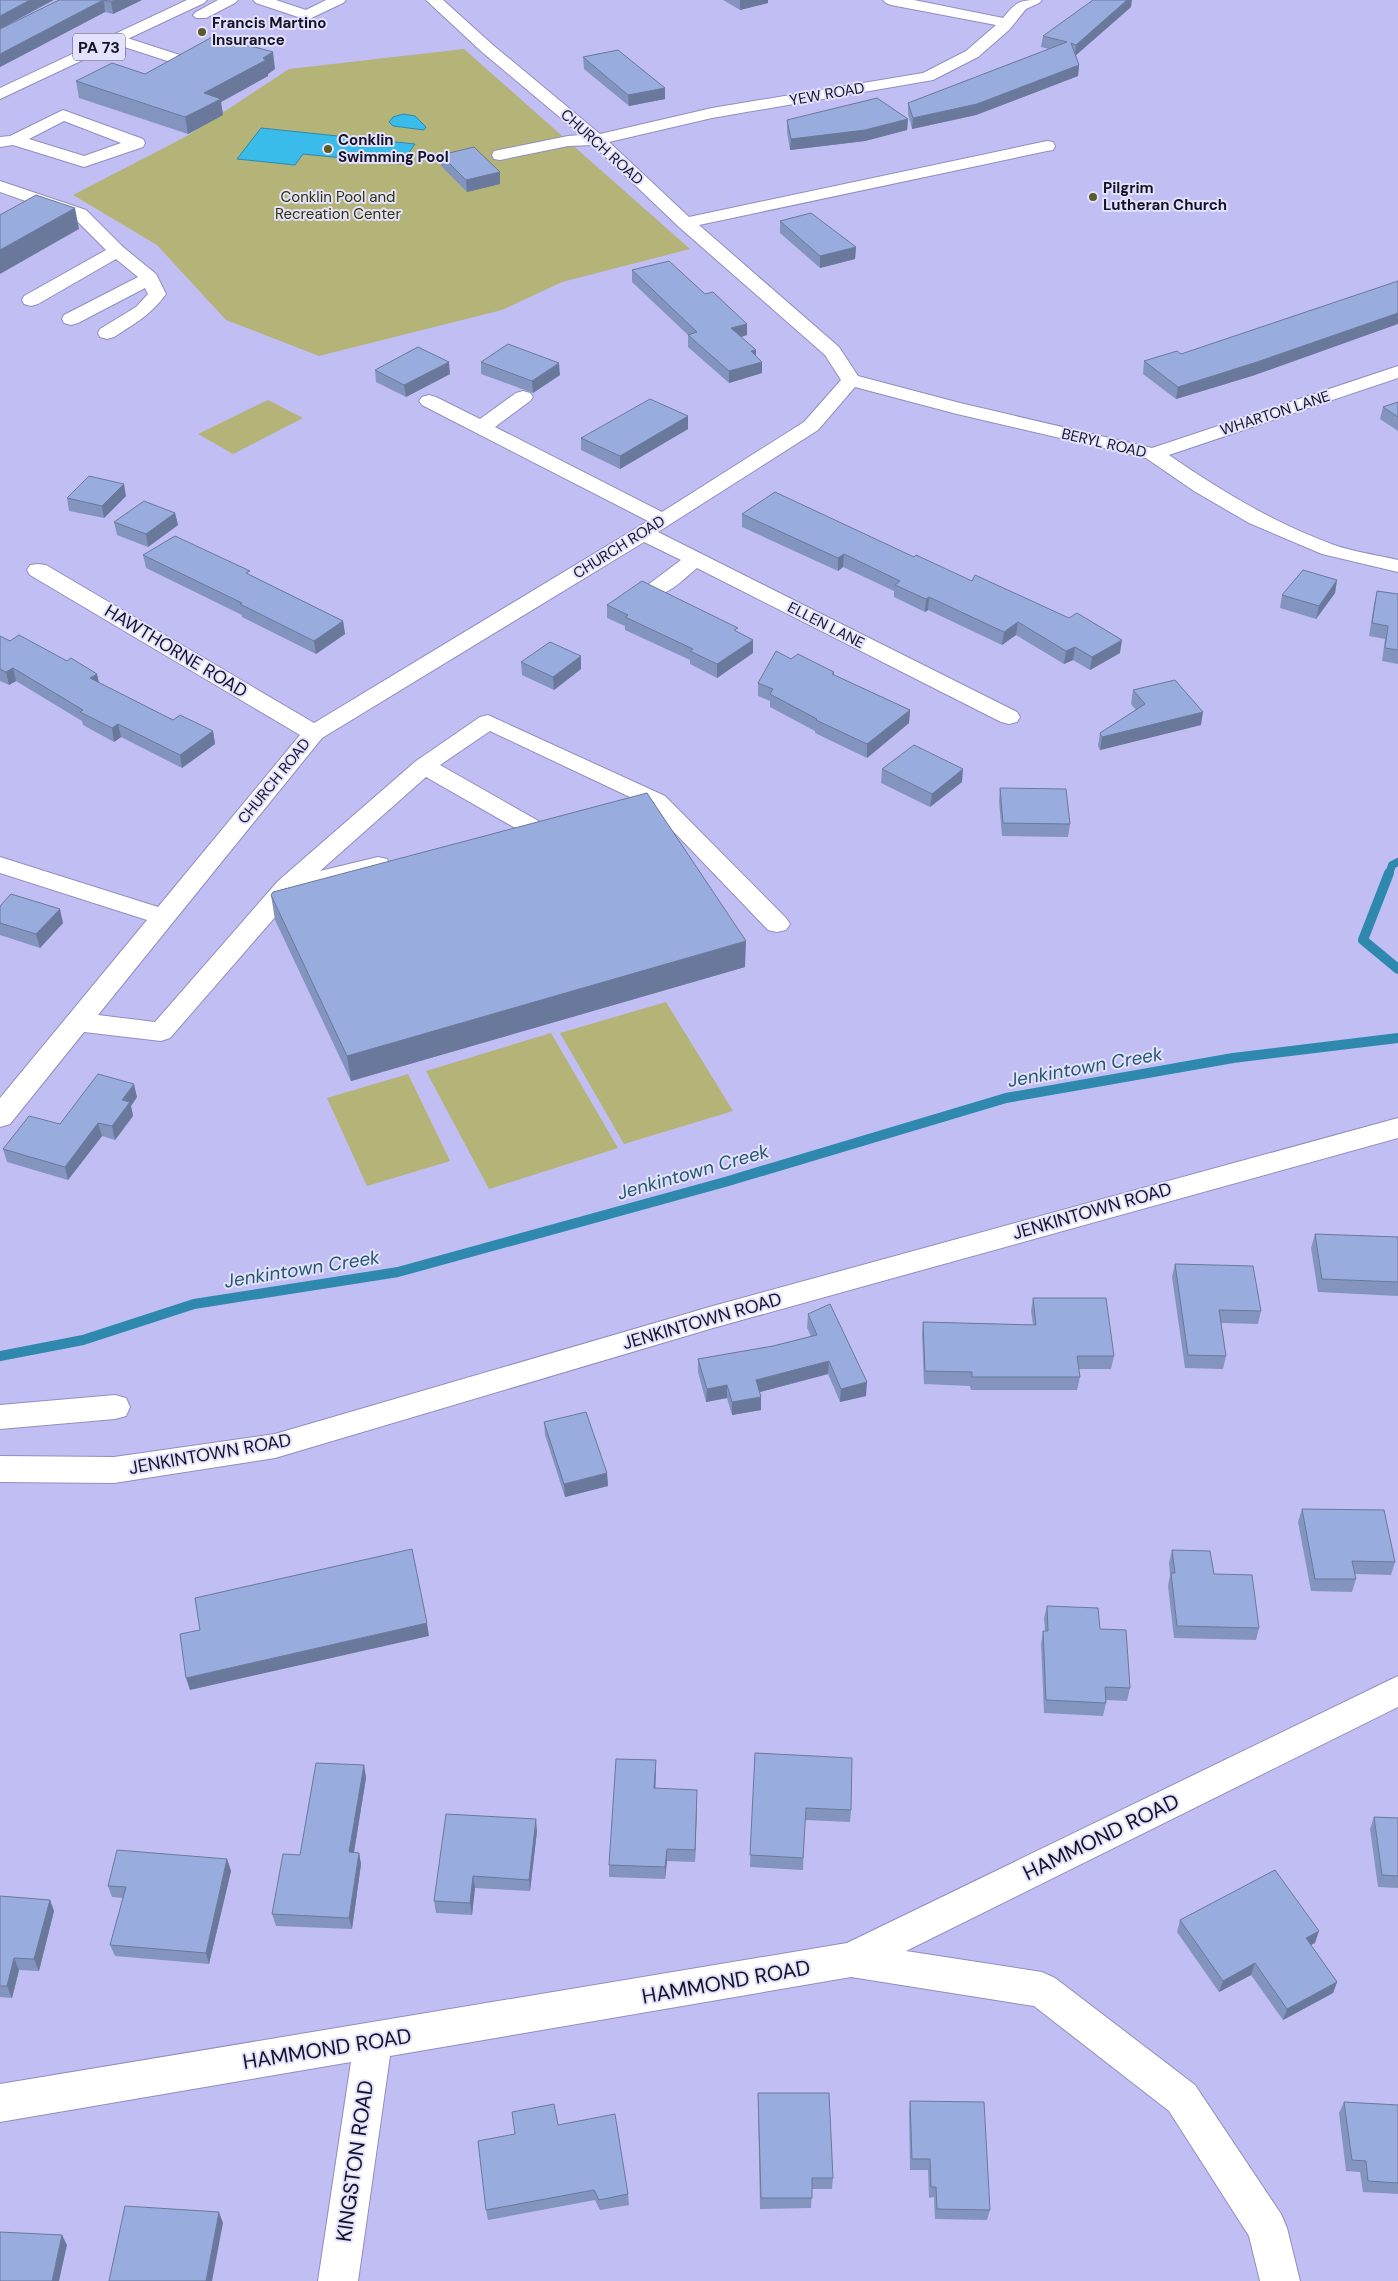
<svg xmlns="http://www.w3.org/2000/svg" width="1398" height="2281" viewBox="0 0 1398 2281" font-family="'DM Sans',sans-serif">
  <style>
    .green { fill: #b4b378 }
    .water { fill: #3abcea; stroke: #2f89af }
    .lines { fill: none; stroke-linecap: round; stroke-linejoin: round }
    .stream-far1 { stroke: #2f89af; stroke-width: 8 }
    .stream { stroke: #2f89af; stroke-width: 10 }
    .minor-casing { stroke: #918ec0; stroke-width: 2 }
    .major-casing { stroke: #918ec0; stroke-width: 2 }
    .minor { fill: #fff; fill-rule: evenodd }
    .major { fill: #fff; fill-rule: evenodd }
    .wall { fill: #8395bf }
    .shaded-wall { fill: #6a799b }
    .building { fill: #98adde; stroke: #6a799b }
    .poi-dot { fill: #5c5a26; stroke: #e3e2fe; stroke-width: 2 }
    .labels { text-anchor: middle; dominant-baseline: central; stroke-width: 4; stroke-linejoin: round; paint-order: stroke }
    .far-poi-label { font-size: 15px; font-weight: bold; fill: #141225; stroke: #e3e2fe; text-anchor: start }
    .far-street-label { font-size: 15px; fill: #141225; stroke: #e3e2fe }
    .far-park-label { font-size: 15px; fill: #333102; stroke: #e3e2fe }
    .shield { fill: #e3e2fe; stroke: #525066; stroke-width: 1 }
    .shield-label { font-size: 16px; font-weight: bold; fill: #141225 }
    .street-label { font-size: 18px; fill: #141225; stroke: #e3e2fe }
    .water-label { font-size: 19px; font-style: italic; fill: #25586c; stroke: #e3e2fe }
    .near-street-label { font-size: 21px; fill: #141225; stroke: #e3e2fe }
  </style>
  <rect width="100%" height="100%" fill="#c1bef4"/>
  <!-- green -->
  <path class="green" d="M464 49 690 249 562 282 502 310 319 356 226 320 157 245 73 195 187 136 289 69Z
    M268 400 303 418 233 454 198 434Z
    M666 1002 733 1111 624 1144 560 1033Z
    M551 1033 618 1148 489 1189 426 1071Z
    M408 1074 450 1161 367 1186 327 1098Z"/>
  <!-- water -->
  <path class="water" d="M403 114 415 116 426 127 424 130 393 126 389 122 393 117Z
    M261 128 415 144 401 164 303 154 295 165 237 159Z"/>
  <g class="lines">
    <!-- stream-far1 -->
    <path class="stream-far1" d="M1389 874 1392 865 1398 862"/>
    <!-- stream -->
    <path class="stream" d="M1389 873 1363 940 1398 969
      M0 1356 83 1340 194 1304 398 1272 725 1182 1006 1098 1233 1058 1398 1038"/>
    <!-- minor casing -->
    <g class="minor-casing">
      <path id="minor" d="M218 0H238L235 3 206 18H196L193 15 196 12Z
        M253 0H276L306 10 326 0H346L343 3 307 20 256 3Z
        M426 0H443L494 46 600 134 712 108 923 73 966 51 996 25 891 5 886 3 883 0H914L1003 18C1017 1 1019 0 1042 0L1039 3 1026 9 1009 30 978 57 933 80 712 118 609 142 689 217 1047 141 1053 142 1055 146 1053 150 1047 151 699 225 839 347 858 376 960 403 1152 448 1398 366V378L1169 455C1221 491 1274 523 1334 545 1354 552 1377 555 1398 560V572L1322 554 1249 523 1194 491 1146 458 957 414 855 387 818 430 658 532 1017 712 1020 717 1017 722 1009 724 1001 722 697 568C683 579 668 598 649 594L646 589 649 584 681 560 644 542 322 738 98 1015 155 1022 278 881 416 761 480 717 488 715 665 796 786 918 790 924 786 930 777 932 768 930 649 806 490 731 440 765 542 823 545 828 542 833 533 836 524 833 426 777 320 871 378 857 387 859 390 865 387 871 296 893 170 1038 161 1041 84 1032 10 1124 0 1127V1098L147 920 0 873V857L158 907 300 735 30 575 27 570 30 565 38 564 46 565 314 723 648 521 422 405 419 401 422 397 429 395 436 397 480 419 516 393 523 391 530 393 533 397 530 401 495 427 662 512 804 422 841 380 825 355 679 227 593 145 568 146 500 160 494 159 492 155 494 151 568 136 581 135 482 52Z
        M115 34 192 59 194 62 192 65 186 67 109 42 107 39 109 36Z
        M63 110 143 139 145 143 143 147 84 167 13 145 0 147V137L10 136ZM64 121 121 143 84 156 29 139Z
        M0 181 86 210 123 247 156 274 166 294C152 314 134 324 114 337L107 339 100 337 98 333 100 329 136 307 148 294 145 288 78 323 71 325 64 323 62 319 64 315 138 277 116 259 38 304 31 306 24 304 22 300 24 296 106 250 74 218 0 192Z
        M1398 1118V1138L713 1328 275 1458 114 1483 0 1482V1456L114 1457 275 1434 713 1306Z
        M115 1395 126 1398 130 1407 126 1416 115 1419 0 1429V1405Z
        M1398 1676V1707L906 1951 1042 1972 1055 1978 1195 2085 1281 2214 1287 2228 1300 2281H1260L1249 2236 1169 2111 1034 2006 851 1977 390 2056 358 2281H318L351 2062 0 2122V2084L847 1943Z"/>
    </g>
    <!-- major casing -->
    <g class="major-casing">
      <path id="major" d="M187 0H207L204 3 0 99V88Z"/>
    </g>
    <!-- minor -->
    <use href="#minor" class="minor"/>
    <!-- major -->
    <use href="#major" class="major"/>
  </g>
  <!-- wall -->
  <path class="wall" d="M59 0H142L113 14 105 12 0 67V29Z
    M723 0H768V3L740 10Z
    M1131 7 1076 55 1079 65 1078 76 976 115 912 129 908 114V103L1049 49 1041 47 1043 36Z
    M583 57 665 99 629 106 584 69Z
    M275 69 268 74V76L221 102 223 115 188 134 79 98 76 81 145 74Z
    M908 119 907 130 865 141 790 150 787 132V120Z
    M441 155 500 172V184L467 192 441 166Z
    M780 221 856 247 855 259 820 268 780 233Z
    M632 270 705 294 747 324V335L741 337 756 350V356L762 362V373L729 383 688 347V335L632 282Z
    M1181 354 1255 375 1176 399 1143 374 1144 361Z
    M481 362 560 375 533 393 481 374Z
    M375 370 450 374 406 397 376 382Z
    M1398 402V431L1380 419 1383 407Z
    M688 429 620 469 581 450V438Z
    M126 496 104 518 69 511 67 498Z
    M175 513 178 525 148 547 117 535 114 522Z
    M742 514 1120 653 1090 670 1073 660 1064 664 1016 635 1002 645 928 610 925 612 894 597V591L843 567 838 571 742 527Z
    M143 555 250 575 343 621 345 634 316 654 242 617V615L146 568Z
    M1337 580 1335 593 1316 619 1280 608 1282 595Z
    M1377 591 1398 594V664L1382 661 1385 639 1369 636 1374 604Z
    M607 605 738 632 753 640V653L717 678 690 664V660L625 630V626L607 618Z
    M0 636 99 683 173 720 213 731 215 744 182 768 121 737 114 742 83 725 82 721 16 681 9 685 0 681Z
    M581 656V669L554 690 522 675 521 662Z
    M791 659 834 672V675L910 710 909 723 867 758 815 733V731L770 707V701L758 696V683Z
    M1133 690 1201 725 1100 750 1098 746 1100 733 1136 710 1131 704Z
    M882 769 962 782 930 807 881 783Z
    M1000 788 1070 824 1068 837 1002 836 999 801Z
    M271 895 745 967 351 1081 275 920Z
    M0 906 63 923 40 948 0 935Z
    M137 1097 131 1106 133 1116 115 1140 102 1136 68 1180 7 1162 3 1149 60 1124Z
    M1315 1234 1398 1237V1296L1318 1292 1311 1248Z
    M1175 1264 1261 1311 1258 1324 1221 1323 1226 1356 1223 1369 1185 1368 1172 1277Z
    M1033 1298 1114 1356 1111 1369H1079L1080 1377 1077 1390H971L970 1386 924 1384 922 1335 923 1322 1033 1325 1031 1311Z
    M808 1314 866 1396 840 1402 828 1374 760 1392 761 1410 732 1415 727 1398 706 1402 698 1372V1359L773 1346 811 1336 807 1328Z
    M544 1422 607 1473 608 1486 565 1497 545 1435Z
    M1302 1509 1395 1562 1391 1575 1355 1574 1356 1579 1352 1592 1311 1591 1298 1522Z
    M1172 1550 1214 1574 1259 1628 1256 1640 1174 1638 1168 1586 1170 1575 1169 1563Z
    M1047 1606 1100 1629 1130 1688 1127 1701 1106 1700V1703L1103 1716 1044 1713 1041 1644 1043 1631H1045L1044 1618Z
    M755 1753 851 1810 850 1822 805 1820 803 1870 750 1867Z
    M656 1760 655 1788 697 1802 695 1862 667 1861 665 1879 609 1877V1865Z
    M364 1765 366 1778 354 1852 359 1853 361 1864 352 1929 276 1926 272 1914 300 1855Z
    M1374 1817 1398 1818V1888L1378 1887 1370 1829Z
    M537 1831 530 1891 475 1888 472 1915 436 1913 434 1901Z
    M227 1859 231 1871 209 1964 115 1956 110 1945 123 1898 112 1897 108 1886Z
    M0 1896 50 1900 54 1911 39 1971 19 1970 12 1998 0 1997Z
    M1180 1920 1315 1943 1311 1945 1337 1982 1333 1993 1283 2020 1251 1975 1219 1992 1177 1932Z
    M758 2093 833 2178 832 2189H812L811 2208 760 2209 758 2104Z
    M910 2101 990 2210 987 2220 935 2219 934 2197 929 2198 928 2170H910L909 2112Z
    M1344 2102 1398 2105V2194L1363 2192 1360 2172 1346 2171 1339 2113Z
    M558 2125 628 2194 629 2205 600 2210 595 2200 488 2220 486 2210 515 2134Z"/>
  <!-- shaded-wall -->
  <path class="shaded-wall" d="M30 0H54L0 29V16Z
    M104 0 105 12 0 67V54Z
    M115 0H142L113 14 111 2Z
    M740 0H768V3L740 10Z
    M1127 0H1132L1131 7 1075 56 1076 45Z
    M273 52 275 69 268 74V76L221 102 223 115 188 134 185 117 204 93Z
    M1079 65 1078 76 976 115 912 129 913 118Z
    M665 88V99L629 106 628 95Z
    M908 119 907 130 865 141 790 150 791 139Z
    M500 172V184L467 192 466 180Z
    M75 208 79 229 0 274V250Z
    M856 247 855 259 820 268V256Z
    M1398 313V324L1255 375 1176 399 1178 387Z
    M747 324V335L731 340V328Z
    M756 350V361L751 351Z
    M449 362 450 374 406 397 404 385Z
    M762 362V373L729 383V371Z
    M559 363 560 375 533 393 532 381Z
    M688 416V429L620 469V456Z
    M124 484 126 496 104 518 102 506Z
    M175 513 178 525 148 547 146 534Z
    M844 554 843 567 838 571V558Z
    M1337 580 1335 593 1316 619 1319 606Z
    M929 597 928 610 925 612 926 599Z
    M343 621 345 634 316 654 314 641Z
    M1018 622 1016 635 1002 645 1004 632Z
    M753 640V653L717 678V664Z
    M1122 640 1120 653 1090 670 1092 657Z
    M1075 647 1073 660 1064 664 1066 651Z
    M581 656V669L554 690 553 677Z
    M13 668 16 681 9 685 6 672Z
    M97 674 100 687 90 678Z
    M910 710 909 723 867 758V744Z
    M1203 712 1201 725 1100 750 1102 737Z
    M118 724 121 737 114 742 112 728Z
    M213 731 215 744 182 768 180 755Z
    M963 769 962 782 930 807 932 794Z
    M60 909 63 923 40 948 36 934Z
    M746 941 745 967 351 1081 347 1056Z
    M134 1084 137 1097 131 1106 133 1116 115 1140 112 1126 122 1100Z
    M98 1123 102 1136 68 1180 65 1167Z
    M829 1361 828 1374 756 1393V1380Z
    M867 1382 866 1396 840 1402 841 1389Z
    M727 1385V1398L706 1402 707 1389Z
    M761 1397V1410L732 1415V1402Z
    M607 1473 608 1486 565 1497 564 1484Z
    M427 1623 429 1636 190 1690 186 1678Z
    M656 1760V1772L655 1801 654 1788Z
    M364 1765 366 1778 352 1864 349 1852Z
    M697 1790V1802L695 1862V1850Z
    M536 1819 537 1831 530 1891 529 1880Z
    M667 1849V1861L665 1879V1867Z
    M359 1853 361 1864 352 1929 349 1918Z
    M227 1859 231 1871 209 1964 206 1953Z
    M473 1876 475 1888 472 1915 470 1903Z
    M50 1900 54 1911 39 1971 34 1959Z
    M1319 1931 1315 1943 1301 1949 1306 1938Z
    M14 1958 19 1970 12 1998 7 1986Z
    M1255 1963 1251 1975 1219 1992 1223 1981Z
    M1337 1982 1333 1993 1283 2020 1287 2009Z
    M219 2212 223 2223 212 2281H206Z
    M62 2235 67 2245 59 2281H52Z"/>
  <!-- building -->
  <path class="building" d="M0 0H30L0 16Z
    M59 0H103L0 54V29Z
    M104 0H115L111 2Z
    M1093 0H1127L1076 45 1071 43 1079 65 977 104 913 118 908 103 1067 42 1043 36Z
    M214 36 273 52 263 58 266 60 204 93 221 99 185 117 76 81 112 63 145 74Z
    M618 50 665 88 628 95 583 57Z
    M877 98 908 119 865 130 791 139 787 120Z
    M474 147 500 172 466 180 441 155Z
    M36 195 75 208 0 250V215Z
    M811 213 856 247 820 256 780 221Z
    M669 261 705 294 713 292 747 324 731 328 756 350 751 351 762 362 729 371 688 335 697 332 632 270Z
    M1398 281V313L1257 362 1178 387 1144 361 1177 351 1181 354Z
    M508 344 559 363 532 381 481 362Z
    M418 347 449 362 404 385 375 370Z
    M650 399 688 416 620 456 581 438Z
    M1398 402V417L1383 407Z
    M89 476 124 484 102 506 67 498Z
    M775 492 914 557 916 555 972 581 975 575 1069 618 1077 613 1122 640 1092 657 1075 647 1066 651 1018 622 1004 632 929 597 926 599 895 585 900 581 844 554 838 558 742 514Z
    M144 501 175 513 146 534 114 522Z
    M175 536 250 571 246 573 343 621 314 641 240 604 242 603 143 555Z
    M1303 570 1337 580 1319 606 1282 595Z
    M642 581 738 628 734 630 753 640 717 664 690 651 693 649 625 617 628 615 607 605Z
    M1377 591 1398 594V650L1385 648 1388 626 1372 623Z
    M19 635 67 661 71 658 97 674 90 678 173 720 180 715 213 731 180 755 118 724 112 728 80 712 83 710 13 668 6 672 0 669V636L10 641Z
    M550 642 581 656 553 677 521 662Z
    M776 651 791 659 798 654 834 672 832 674 910 710 867 744 816 720 817 719 770 694 773 689 758 683Z
    M1175 680 1203 712 1102 737 1100 733 1145 704 1133 690Z
    M914 745 963 769 932 794 882 769Z
    M1000 788 1066 789 1070 824 1003 823Z
    M647 793 746 941 347 1056 271 895 273 892Z
    M11 894 60 909 36 934 0 923V906Z
    M98 1074 134 1084 122 1100 130 1102 112 1126 98 1123 65 1167 3 1149 29 1116 60 1124Z
    M1315 1234 1398 1237V1282L1322 1279Z
    M1175 1264 1253 1266 1261 1311 1219 1310 1226 1356 1188 1355Z
    M1033 1298H1106L1114 1356H1077L1080 1377H972V1372L925 1371 923 1322 1036 1325Z
    M830 1304 867 1382 841 1389 829 1361 756 1380 761 1397 732 1402 727 1385 707 1389 698 1359 773 1346 817 1335 808 1314Z
    M586 1412 607 1473 564 1484 544 1422Z
    M1302 1509 1384 1510 1395 1562 1352 1561 1356 1579H1315Z
    M412 1549 427 1623 186 1678 180 1634 200 1630 195 1598Z
    M1172 1550 1210 1551 1214 1574 1252 1575 1259 1628 1177 1626 1171 1573H1175Z
    M1047 1606 1098 1608 1100 1629 1126 1630 1130 1688 1105 1687 1106 1703 1046 1700 1043 1631H1048Z
    M755 1753 852 1758 851 1810 806 1808 803 1858 750 1855Z
    M616 1759 656 1760 654 1788 697 1790 695 1850 667 1849 665 1867 609 1865Z
    M316 1763 364 1765 349 1852 359 1853 349 1918 272 1914 283 1854 300 1855Z
    M446 1814 536 1819 529 1880 473 1876 470 1903 434 1901Z
    M1374 1817 1398 1818V1876L1382 1875Z
    M117 1850 227 1859 206 1953 110 1945 126 1887 108 1886Z
    M1275 1870 1319 1931 1306 1938 1337 1982 1287 2009 1255 1963 1223 1981 1180 1920Z
    M0 1896 50 1900 34 1959 14 1958 7 1986H0Z
    M758 2093H829L833 2178H812V2198H761Z
    M910 2101 984 2102 990 2210 937 2209 936 2187H931L930 2159H912Z
    M1344 2102 1398 2105V2183L1368 2181 1366 2161 1352 2160Z
    M554 2104 558 2125 615 2114 628 2194 599 2200 594 2190 486 2210 478 2141 515 2134 512 2112Z
    M125 2206 219 2212 206 2281H109Z
    M0 2232 62 2235 52 2281H0Z"/>
  <!-- markers -->
  <g class="poi-dot">
    <circle cx="202" cy="32" r="5"/>
    <circle cx="328" cy="149" r="5"/>
    <circle cx="1093" cy="197" r="5"/>
  </g>
  <g class="labels">
    <!-- far-poi labels -->
    <g class="far-poi-label">
      <text x="212" y="23">Francis Martino<tspan x="212" dy="17">Insurance</tspan></text>
      <text x="338" y="140">Conklin<tspan x="338" dy="17">Swimming Pool</tspan></text>
      <text x="1103" y="188">Pilgrim<tspan x="1103" dy="17">Lutheran Church</tspan></text>
    </g>
    <!-- far-street labels -->
    <g class="far-street-label">
      <text transform="translate(827 94) rotate(-10)">YEW ROAD</text>
      <text transform="translate(602 147) rotate(42)">CHURCH ROAD</text>
      <text transform="translate(1275 413) rotate(-18)">WHARTON LANE</text>
      <text transform="translate(1104 443) rotate(13)">BERYL ROAD</text>
      <text transform="translate(619 547) rotate(-32)">CHURCH ROAD</text>
      <text transform="translate(826 625) rotate(27)">ELLEN LANE</text>
      <text transform="translate(274 781) rotate(-51)">CHURCH ROAD</text>
    </g>
    <!-- far-park labels -->
    <g class="far-park-label">
      <text x="338" y="197">Conklin Pool and<tspan x="338" dy="17">Recreation Center</tspan></text>
    </g>
    <!-- shield labels -->
    <rect class="shield" x="73" y="33.5" width="52" height="27" rx="4"/>
    <g class="shield-label">
      <text x="99" y="47">PA 73</text>
    </g>
    <!-- street labels -->
    <g class="street-label">
      <text transform="translate(176 651) rotate(31)">HAWTHORNE ROAD</text>
      <text transform="translate(1092 1211) rotate(-16)">JENKINTOWN ROAD</text>
      <text transform="translate(702 1321) rotate(-16)">JENKINTOWN ROAD</text>
      <text transform="translate(210 1454) rotate(-10)">JENKINTOWN ROAD</text>
    </g>
    <!-- water labels -->
    <g class="water-label">
      <text transform="translate(1085 1067) rotate(-10)">Jenkintown Creek</text>
      <text transform="translate(693 1172) rotate(-16)">Jenkintown Creek</text>
      <text transform="translate(302 1269) rotate(-9)">Jenkintown Creek</text>
    </g>
    <!-- near-street labels -->
    <g class="near-street-label">
      <text transform="translate(1101 1837) rotate(-26)">HAMMOND ROAD</text>
      <text transform="translate(726 1982) rotate(-10)">HAMMOND ROAD</text>
      <text transform="translate(327 2049) rotate(-9)">HAMMOND ROAD</text>
      <text transform="translate(355 2161) rotate(-82)">KINGSTON ROAD</text>
    </g>
  </g>
</svg>
